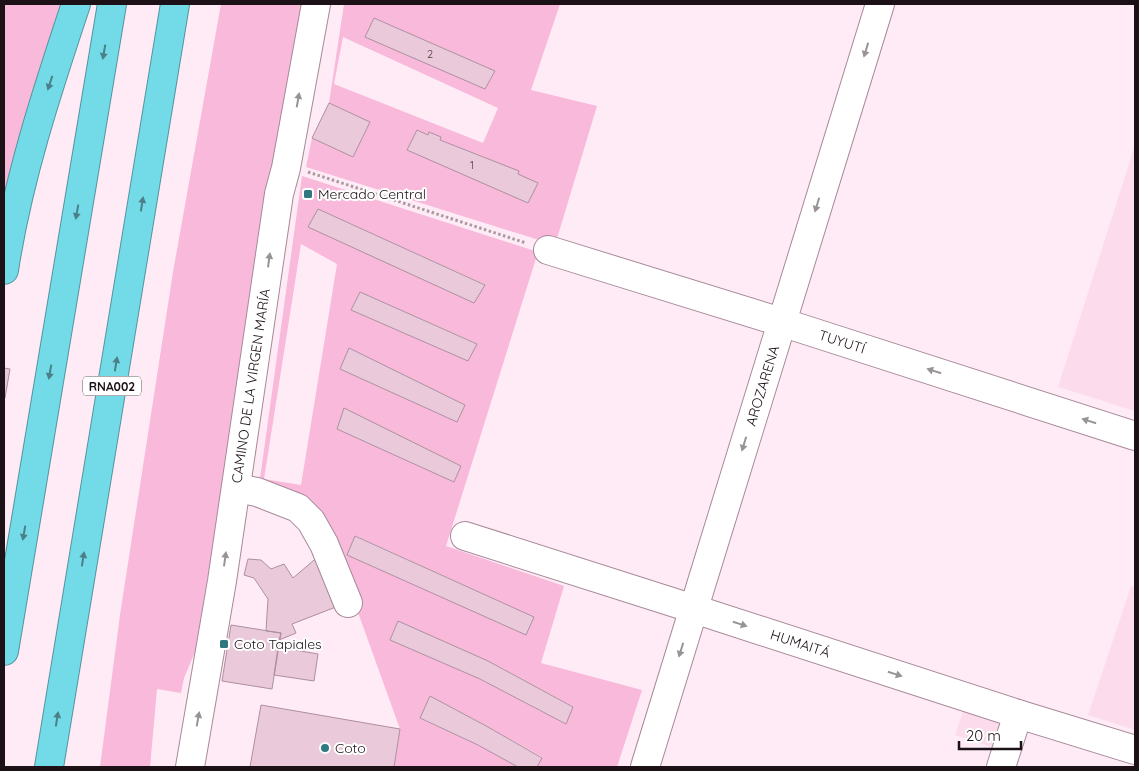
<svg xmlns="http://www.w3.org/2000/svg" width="1139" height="771" viewBox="0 0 1139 771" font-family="Quicksand,sans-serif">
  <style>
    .built { fill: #fcdcec }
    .green { fill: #f8b9da; fill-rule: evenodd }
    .building { fill: #eacada; stroke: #ad8f9f }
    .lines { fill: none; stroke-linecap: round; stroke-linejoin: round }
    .minor-casing { stroke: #a78998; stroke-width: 30 }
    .highway-casing { stroke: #54949e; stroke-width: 30 }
    .path { stroke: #aa9aa2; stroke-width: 3; stroke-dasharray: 2.5 2.5; stroke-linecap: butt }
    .minor { stroke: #fff; stroke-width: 28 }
    .highway { stroke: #73dbe7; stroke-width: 28 }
    .oneway { fill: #989496 }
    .oneway2 { fill: #4b8089 }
    .poi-dot { fill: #2f7880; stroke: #fff; stroke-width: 2 }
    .labels { text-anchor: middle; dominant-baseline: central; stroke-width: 4; stroke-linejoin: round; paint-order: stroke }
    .number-label { font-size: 11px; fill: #4f3f47 }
    .shield { fill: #fff; stroke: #5f585c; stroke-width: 1 }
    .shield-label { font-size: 12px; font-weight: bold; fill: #1b1116 }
    .poi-label { font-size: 14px; fill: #1b1116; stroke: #fff; text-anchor: start }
    .street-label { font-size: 14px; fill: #1b1116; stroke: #fff }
  </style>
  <rect width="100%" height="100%" fill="#ffebf5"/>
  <!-- built -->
  <path class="built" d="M1135 145V411L1058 387Z
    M1131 586 1135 587V730L1088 715Z
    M966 702 995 715 999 723 1000 732 995 748 955 735Z"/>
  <!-- green -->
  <path class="green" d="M4 4H67L4 234Z
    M221 4H305L195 652 184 678 181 693 157 689 150 767H100L120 615 173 272Z
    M344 4H560L531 90 597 106 555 245 306 167 312 138 353 157 370 122 329 103ZM374 18 495 71 485 89 366 37ZM343 37 498 108 483 143 334 84ZM417 131 428 135 430 132 441 137 440 140 519 172 518 174Z
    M302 176 538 252 446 546 564 586 541 663 642 690 617 767H537L542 757 488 727 430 696 421 719 478 745 518 767H394L400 729 325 521 259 486ZM318 209 484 284V285L309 227ZM301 244 337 264 301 485 264 479ZM360 292 476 343 468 361 351 310ZM349 348 465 405 457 422 340 369ZM345 409 461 466 454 482 337 429ZM356 536 534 617 526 635 347 555ZM398 621 488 661 572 706 566 724 480 679 390 640Z"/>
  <!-- building -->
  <path class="building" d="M374 18 495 71 485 89 365 37Z
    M329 103 370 122 353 157 312 138Z
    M417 130 428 135 429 132 441 137 440 140 519 171 518 174 538 183 528 203 407 150Z
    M318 209 485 285 474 303 308 227Z
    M360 292 477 344 468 361 351 310Z
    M349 348 465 405 457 422 340 369Z
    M4 368 10 369 5 398H4Z
    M344 408 461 466 454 482 337 429Z
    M355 536 534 617 526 635 347 555Z
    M320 555 341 605 292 624 296 633 279 640 281 633 266 631 268 599 254 578 244 575 248 559 261 560 271 569 284 564 293 578Z
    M398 621 488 661 573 707 566 724 480 679 390 640Z
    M231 625 281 633 272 689 222 681Z
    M278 647 318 654 314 681 274 675Z
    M430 696 488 727 542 758 537 767H518L478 745 420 718Z
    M261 705 400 729 394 767H250Z"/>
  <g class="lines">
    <!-- minor casing -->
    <g class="minor-casing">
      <g id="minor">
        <path id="s1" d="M548 250 781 322 1135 436"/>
        <path d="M236 488 257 492 298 508 311 521 324 544 348 603"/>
        <path id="s2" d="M465 536 694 609 1018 714 1135 750"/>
        <path id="s3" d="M190 767 222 581 279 194 286 168 316 4"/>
        <path id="s4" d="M645 767 880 4"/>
        <path d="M1001 767 1018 714"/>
      </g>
    </g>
    <!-- highway casing -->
    <g class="highway-casing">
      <path id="highway" d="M4 270C18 179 47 91 76 4
        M4 651 112 4
        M49 767 175 4"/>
    </g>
    <!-- path -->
    <path class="path" d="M308 172 526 243"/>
    <!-- minor -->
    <use href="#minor" class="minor"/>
    <!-- highway -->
    <use href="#highway" class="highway"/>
  </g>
  <!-- one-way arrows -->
  <defs><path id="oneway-solid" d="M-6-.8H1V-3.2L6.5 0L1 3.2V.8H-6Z" transform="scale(1.25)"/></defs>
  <g class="oneway">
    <use href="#oneway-solid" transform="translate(866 50) rotate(107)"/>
    <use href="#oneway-solid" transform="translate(298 100) rotate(-80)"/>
    <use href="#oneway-solid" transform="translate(817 205) rotate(107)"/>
    <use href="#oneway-solid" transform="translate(269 260) rotate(-82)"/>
    <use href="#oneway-solid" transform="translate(934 371) rotate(-162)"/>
    <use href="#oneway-solid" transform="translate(1089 421) rotate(-162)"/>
    <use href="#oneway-solid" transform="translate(744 444) rotate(107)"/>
    <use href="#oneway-solid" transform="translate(225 559) rotate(-82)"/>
    <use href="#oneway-solid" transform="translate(740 624) rotate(18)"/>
    <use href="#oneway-solid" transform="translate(681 650) rotate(107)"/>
    <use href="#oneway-solid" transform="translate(895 674) rotate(18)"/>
    <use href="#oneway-solid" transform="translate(198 719) rotate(-80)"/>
  </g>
  <g class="oneway2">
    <use href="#oneway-solid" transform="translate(104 52) rotate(100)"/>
    <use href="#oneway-solid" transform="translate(50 83) rotate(108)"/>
    <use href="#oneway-solid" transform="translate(142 204) rotate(-81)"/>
    <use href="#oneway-solid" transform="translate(77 212) rotate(100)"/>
    <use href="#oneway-solid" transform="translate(116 364) rotate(-81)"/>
    <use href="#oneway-solid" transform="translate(50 372) rotate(100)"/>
    <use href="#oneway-solid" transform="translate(24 533) rotate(100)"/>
    <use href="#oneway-solid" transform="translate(83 559) rotate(-81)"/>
    <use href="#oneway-solid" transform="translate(57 719) rotate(-81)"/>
  </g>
  <!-- markers -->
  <g class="poi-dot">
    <rect x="303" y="189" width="10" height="10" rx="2.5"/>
    <rect x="219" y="639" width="10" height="10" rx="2.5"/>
    <circle cx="325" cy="748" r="5"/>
  </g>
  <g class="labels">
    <!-- number labels -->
    <g class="number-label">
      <text x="430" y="54">2</text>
      <text x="472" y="165">1</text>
    </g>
    <!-- shield labels -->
    <rect class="shield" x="83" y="376.5" width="58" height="19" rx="4"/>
    <g class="shield-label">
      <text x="112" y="386">RNA002</text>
    </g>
    <!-- poi labels -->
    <g class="poi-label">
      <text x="318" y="194">Mercado Central</text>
      <text x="234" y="644">Coto Tapiales</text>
      <text x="335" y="748">Coto</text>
    </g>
    <!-- street labels -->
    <g class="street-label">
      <text stroke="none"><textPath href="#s1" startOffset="308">TUYUTÍ</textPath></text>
      <text stroke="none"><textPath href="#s3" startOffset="386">CAMINO DE LA VIRGEN MARÍA</textPath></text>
      <text stroke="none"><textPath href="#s4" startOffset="399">AROZARENA</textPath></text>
      <text stroke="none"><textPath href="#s2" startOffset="352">HUMAITÁ</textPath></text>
    </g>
  </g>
  <!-- border -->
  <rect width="1139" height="771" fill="none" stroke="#1b1116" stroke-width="10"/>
  <!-- scale -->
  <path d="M959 741v8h62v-8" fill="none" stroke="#1b1116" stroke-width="2.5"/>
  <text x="966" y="741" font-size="15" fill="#1b1116" stroke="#ffffff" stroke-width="4" paint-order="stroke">20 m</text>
</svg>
